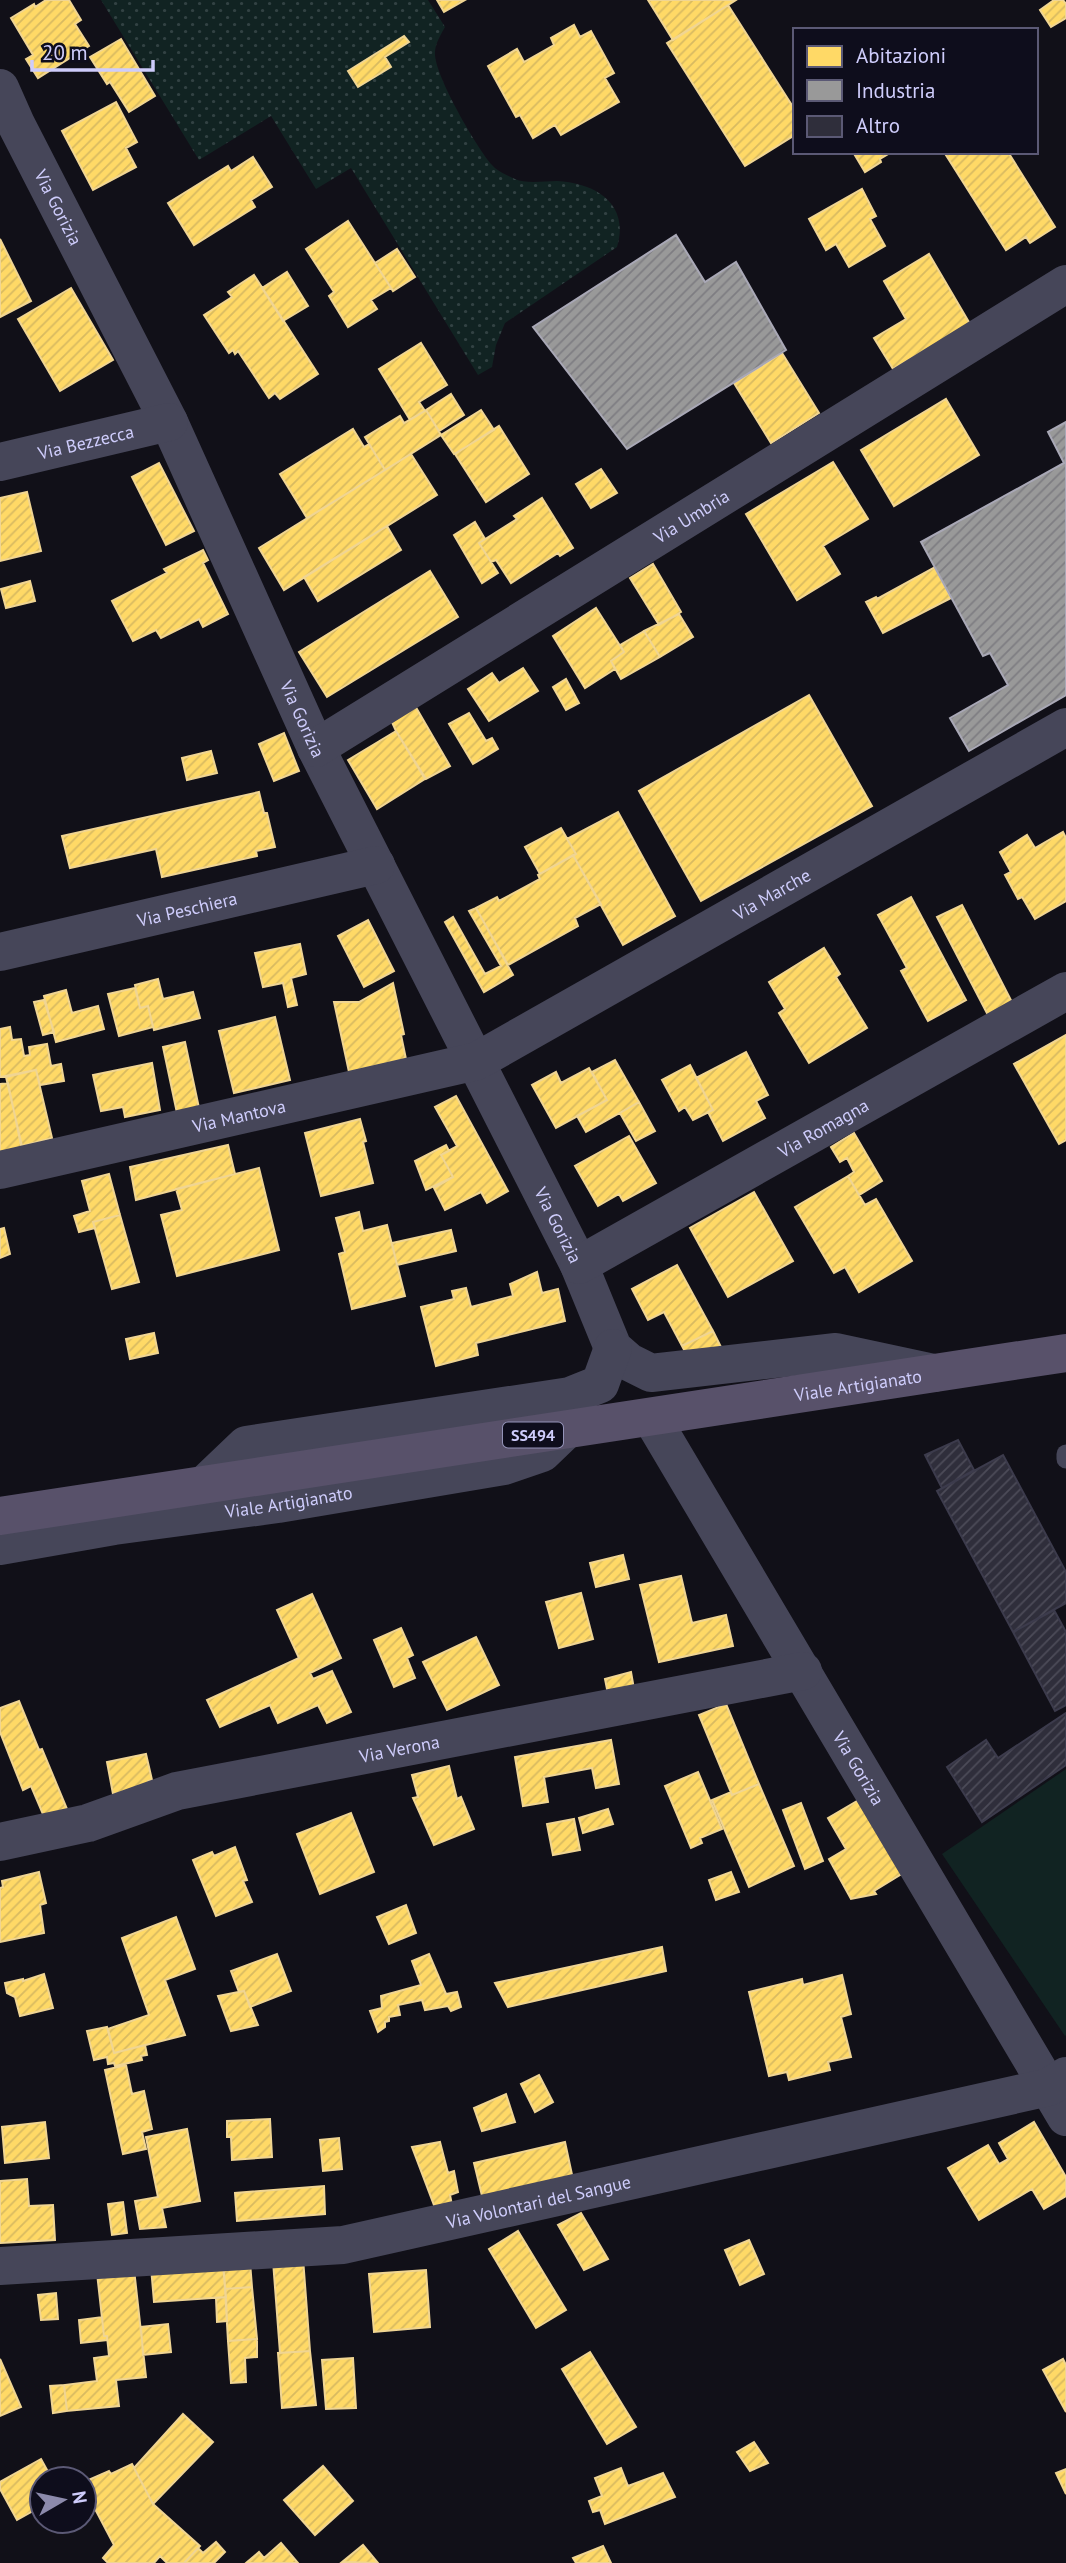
<svg xmlns="http://www.w3.org/2000/svg" width="1066" height="2563" viewBox="0 0 1066 2563" font-family="'PT Sans',sans-serif">
  <style>
    .green { fill: url(#green-dots) }
    .pitch { fill: #112322 }
    .homes { fill: url(#homes-hatch); stroke: #f0d593; stroke-width: 2 }
    .industry { fill: url(#industry-hatch); stroke: #a9a8b6; stroke-width: 2 }
    .building { fill: url(#building-hatch); stroke: #3c3b4c; stroke-width: 2 }
    .lines { fill: none; stroke-linecap: round; stroke-linejoin: round }
    .service { stroke: #464659; stroke-width: 19 }
    .minor { stroke: #464659; stroke-width: 38 }
    .primary { stroke: #58516a; stroke-width: 38 }
    .labels { text-anchor: middle; dominant-baseline: central; stroke-width: 7; stroke-linejoin: round; paint-order: stroke }
    .shield { fill: #0e0d1c; stroke: #9493b8; stroke-width: 2 }
    .shield-label { font-size: 16px; font-weight: bold; fill: #ceccfb }
    .street-label { font-size: 18px; fill: #ceccfb; stroke: #0e0d1c }
  </style>
  <defs>
    <pattern id="green-dots" width="8" height="8" patternUnits="userSpaceOnUse" patternTransform="scale(1.75)"><rect width="8" height="8" fill="#112322"/><path d="M2 2h.1M6 6h.1" fill="none" stroke="#324243" stroke-width="1.8" stroke-linecap="round"/></pattern>
    <pattern id="homes-hatch" width="6" height="6" patternUnits="userSpaceOnUse" patternTransform="scale(1.75)"><rect width="6" height="6" fill="#ffd966"/><path d="M-1 1l2-2M0 6l6-6M5 7l2-2" fill="none" stroke="#d8ba61"/></pattern>
    <pattern id="industry-hatch" width="6" height="6" patternUnits="userSpaceOnUse" patternTransform="scale(1.75)"><rect width="6" height="6" fill="#999"/><path d="M-1 1l2-2M0 6l6-6M5 7l2-2" fill="none" stroke="#7e7d82"/></pattern>
    <pattern id="building-hatch" width="6" height="6" patternUnits="userSpaceOnUse" patternTransform="scale(1.75)"><rect width="6" height="6" fill="#2f2e3b"/><path d="M-1 1l2-2M0 6l6-6M5 7l2-2" fill="none" stroke="#4c4b58"/></pattern>
  </defs>
  <rect width="100%" height="100%" fill="#111018"/>
  <!-- green -->
  <path class="green" d="M101 0H428L445 27C441 34 435 44 435 52 433 73 477 148 492 165 497 171 508 176 515 179 526 184 544 181 557 181 596 183 630 204 617 247L505 323 496 345 492 367 478 375 351 168 316 189 271 116 199 160Z"/>
  <!-- pitch -->
  <path class="pitch" d="M1066 1769V2035L1065 2036 942 1854Z"/>
  <!-- homes -->
  <path class="homes" d="M46 0H69L81 20 75 24 89 46 38 78 26 59 33 55 11 18 34 4 35 7Z
    M437 0H465L444 12Z
    M648 0H736L673 40Z
    M1054 0H1063L1066 4V18L1051 27 1040 10Z
    M728 5 795 110V135L745 166 667 43Z
    M574 25 580 37 591 31 614 73 605 78 619 102 561 135 555 125 533 138 520 115 516 117 488 66 517 49 524 62 554 45 551 38Z
    M404 36 409 42 385 57 391 67 358 87 348 71Z
    M121 39 155 96 129 112 110 82 107 84 90 57Z
    M116 102 137 142 126 148 136 167 93 190 62 131Z
    M853 152H890V153L880 159 881 162 865 172Z
    M944 152H1008L1055 227 1030 243 1026 237 1006 250Z
    M253 157 272 187 251 200 255 207 194 245 168 203 228 166 231 171Z
    M862 189 876 216 870 219 885 246 849 267 836 244 826 250 809 219Z
    M348 221 391 288 371 300 377 309 348 327 329 296 334 292 306 249Z
    M0 239 31 301 0 317Z
    M397 249 415 277 393 291 375 263Z
    M929 254 970 324 893 369 874 338 906 319 884 281Z
    M287 272 308 306 283 321 262 288Z
    M254 275 318 374 280 399 275 393 269 398 238 351 235 354 233 350 229 353 204 315 232 297 228 292Z
    M71 288 113 360 60 391 18 319Z
    M421 343 447 385 419 402 425 411 410 420 379 369Z
    M782 353 819 413 771 443 734 383Z
    M451 394 464 415 439 431 426 410Z
    M946 399 979 455 894 506 861 450Z
    M426 410 441 435 385 470 365 437 400 416 404 423Z
    M481 410 494 430 454 454 441 435Z
    M499 426 529 474 486 502 455 454Z
    M353 429 364 447 369 444 385 470 307 518 280 474Z
    M411 454 437 495 284 590 259 548Z
    M833 462 868 519 823 546 840 574 797 600 746 514Z
    M159 463 194 531 166 545 132 477Z
    M601 469 617 493 591 508 576 484Z
    M27 492 41 551 0 561V498Z
    M542 498 573 548 560 556 558 553 511 583 496 560 491 562 479 543 517 519 514 516Z
    M475 522 485 539 479 543 498 573 482 583 454 535Z
    M387 526 401 550 318 601 304 577Z
    M203 550 208 560 203 563 228 614 203 627 199 619 161 638 156 630 133 641 112 601 167 573 164 569Z
    M653 564 681 612 659 625 630 578Z
    M935 567 951 598 883 633 866 602 876 597 877 599Z
    M430 571 458 617 327 697 299 652Z
    M30 581 35 601 6 608 1 589Z
    M596 608 624 652 611 661 615 669 585 688 553 636Z
    M679 614 693 637 660 657 644 631Z
    M644 631 660 657 621 679 611 661 624 652 620 645Z
    M523 668 538 691 489 721 468 689 492 673 499 683Z
    M566 679 579 703 566 710 553 687Z
    M809 695 872 806 701 901 639 791Z
    M414 704 450 766 426 779 396 731 390 718Z
    M469 713 486 741 492 738 498 749 473 764 449 724Z
    M396 731 425 779 377 809 348 760Z
    M284 733 299 771 274 781 259 744Z
    M211 751 217 773 187 780 182 758Z
    M259 792 264 813H267L275 847 256 851 257 856 162 877 156 849 70 868 62 836Z
    M618 812 675 916 623 945 573 855 576 854 567 839Z
    M561 828 576 854 540 874 525 847Z
    M1063 832 1066 838V901L1035 919 1022 897 1018 899 1005 875 1011 872 1000 852 1027 835 1035 848Z
    M573 855 601 904 575 918 578 926 508 965 476 908 497 897 499 901 540 879 538 875Z
    M911 897 966 1000 928 1021 901 971 907 968 878 915Z
    M962 905 1014 1006 990 1019 937 917Z
    M476 908 513 975 484 992 445 922 453 917 485 974 501 966 469 911Z
    M368 920 394 971 364 987 338 936Z
    M300 944 306 974 291 978 297 1005 288 1007 283 983 263 987 255 953Z
    M824 948 840 974 836 977 867 1028 809 1063 779 1013 785 1009 769 982Z
    M158 979 163 999 193 992 200 1018 154 1030 148 1006 140 1008 135 985Z
    M393 983 404 1034 401 1035 406 1059 349 1072 334 1002H359Z
    M135 988 140 1008 148 1006 153 1027 119 1036 108 994Z
    M66 990 72 1013 98 1006 104 1029 56 1042 44 996Z
    M44 1000 54 1032 43 1035 34 1002Z
    M275 1017 290 1080 234 1093 219 1031Z
    M10 1027 12 1040 21 1039 24 1056 30 1055 29 1047 47 1044 51 1066 61 1064 64 1081 40 1085 36 1070 0 1077V1029Z
    M1066 1035V1140L1059 1144 1014 1064Z
    M185 1042 199 1108 177 1113 163 1047Z
    M746 1052 768 1095 756 1101 765 1118 723 1141 708 1112 713 1110 696 1078Z
    M615 1060 639 1102 586 1132 577 1116 607 1100 592 1072Z
    M152 1063 160 1110 125 1117 123 1107 101 1111 93 1075Z
    M690 1065 713 1110 693 1120 685 1107 679 1111 662 1080Z
    M589 1068 607 1100 556 1128 532 1085 556 1072 561 1083Z
    M36 1070 52 1138 22 1146 6 1077Z
    M8 1083 22 1150 0 1155V1084Z
    M456 1096 508 1191 487 1203 481 1192 445 1210 434 1188 453 1177 441 1155 457 1146 435 1107Z
    M639 1102 655 1131 636 1141 620 1113Z
    M360 1119 366 1141 363 1142 373 1183 321 1196 305 1133Z
    M854 1133 882 1181 859 1195 848 1176 854 1172 847 1158 840 1162 831 1147Z
    M629 1136 656 1183 623 1201 619 1194 598 1206 575 1166Z
    M228 1145 235 1174 136 1200 130 1167Z
    M446 1145 449 1151 441 1155 453 1177 426 1190 415 1161Z
    M259 1168 279 1250 177 1276 161 1215 182 1210 176 1189Z
    M109 1174 120 1215 93 1222 95 1228 79 1232 74 1216 90 1211 82 1181Z
    M848 1176 865 1205 876 1199 912 1261 859 1292 845 1267 834 1273 795 1207Z
    M754 1192 793 1261 728 1297 690 1228Z
    M359 1212 363 1231 387 1225 405 1296 352 1309 339 1254 345 1252 336 1218Z
    M120 1215 139 1282 112 1289 93 1222Z
    M4 1228 10 1254 0 1258V1229Z
    M451 1230 456 1251 397 1265 392 1243Z
    M677 1265 713 1331 682 1346 664 1312 648 1320 632 1289Z
    M537 1272 542 1293 558 1289 565 1321 476 1343 478 1355 436 1366 421 1307 454 1299 452 1291 466 1288 471 1307 513 1296 510 1284Z
    M713 1331 721 1347 691 1363 682 1346Z
    M154 1333 158 1353 130 1359 126 1339Z
    M623 1555 629 1579 596 1587 590 1563Z
    M681 1576 692 1623 726 1615 733 1646 659 1662 640 1585Z
    M581 1593 593 1639 559 1648 546 1602Z
    M312 1594 341 1658 310 1673 313 1679 332 1671 351 1712 327 1723 318 1705 278 1723 270 1705 220 1727 207 1700 299 1658 277 1610Z
    M401 1628 413 1655 407 1658 415 1678 394 1687 374 1640Z
    M476 1637 499 1685 447 1710 423 1662Z
    M631 1672 634 1689 608 1694 605 1679Z
    M19 1701 39 1750 42 1749 67 1809 45 1819 31 1786 23 1790 0 1732V1708Z
    M726 1704 759 1784 732 1795 699 1715Z
    M611 1740 619 1784 596 1788 592 1768 544 1777 548 1802 523 1806 515 1757Z
    M146 1754 152 1780 148 1781 149 1786 113 1794 107 1762Z
    M449 1766 457 1799 461 1797 474 1829 434 1845 413 1798 418 1797 412 1775Z
    M698 1772 722 1829 700 1838 702 1843 691 1848 665 1786Z
    M759 1784 794 1866 749 1887 712 1800 731 1792 732 1795Z
    M862 1798 905 1872 874 1891 876 1894 851 1899 829 1859 846 1849 828 1818Z
    M801 1803 823 1861 805 1869 783 1810Z
    M608 1809 613 1824 583 1833 579 1818Z
    M351 1813 374 1872 320 1894 297 1834Z
    M574 1819 580 1850 553 1855 547 1824Z
    M235 1847 247 1880 243 1881 252 1902 216 1916 193 1860 212 1852 214 1856Z
    M39 1872 46 1903 40 1905 44 1933 0 1942V1888L3 1887 2 1881Z
    M731 1872 739 1892 716 1900 709 1880Z
    M406 1905 416 1933 389 1944 377 1917Z
    M176 1917 195 1969 165 1980 185 2035 114 2053 108 2029 149 2015 122 1938Z
    M662 1947 666 1971 508 2007 495 1983Z
    M277 1954 291 1991 250 2007 244 1991 239 1992 231 1971Z
    M429 1954 446 1994 457 1992 461 2007 451 2011 448 2006 425 2010 422 2000 398 2005 400 2015 389 2017V2021L385 2022V2027L378 2032 370 2011 382 2008 381 1996 421 1985 412 1961Z
    M44 1974 53 2008 20 2016 15 1997 7 1993 5 1983 23 1979V1981Z
    M842 1975 851 2014 841 2017 851 2057 828 2062 830 2070 789 2080 787 2072 769 2076 749 1992 802 1979 803 1985Z
    M244 1991 258 2025 231 2031 218 1996Z
    M107 2027 114 2053 145 2045 147 2055 141 2056 142 2060 115 2066 114 2063 108 2064 107 2057 94 2060 87 2031Z
    M126 2065 132 2094 144 2091 152 2129 142 2132 146 2149 123 2154 105 2070Z
    M539 2075 553 2102 535 2112 521 2084Z
    M506 2094 515 2122 482 2131 474 2108Z
    M270 2119 272 2157 232 2160 231 2137H227V2121Z
    M45 2122 49 2158 5 2163 2 2127Z
    M1034 2122 1066 2177V2196L1044 2209 1032 2189 979 2220 948 2168 988 2145 999 2164 1008 2159 999 2143Z
    M187 2129 200 2201 162 2208 166 2227 140 2229 135 2201 158 2197 146 2137Z
    M339 2138 342 2169 323 2171 320 2140Z
    M440 2142 448 2173 454 2171 458 2192 450 2195 453 2210 437 2213 412 2147Z
    M565 2142 574 2184 484 2204 474 2163Z
    M27 2179 29 2206 53 2205 55 2240 0 2243V2181Z
    M324 2186 325 2214 237 2221 235 2193Z
    M123 2202 127 2233 112 2235 108 2204Z
    M581 2213 608 2259 584 2270 558 2225Z
    M518 2231 566 2310 536 2328 489 2249Z
    M749 2240 764 2274 740 2285 725 2250Z
    M303 2258 310 2351 280 2353 273 2261Z
    M223 2261 226 2297 154 2302 151 2267Z
    M250 2262 252 2287 225 2289 223 2264Z
    M134 2269 146 2377 116 2380 119 2406 67 2411 64 2385 97 2381 94 2358 109 2356 107 2336H104L97 2273Z
    M426 2270 430 2327 374 2332 369 2274Z
    M252 2287 257 2339 228 2341 225 2289Z
    M56 2293 58 2319 41 2320 38 2295Z
    M226 2297 227 2321 217 2322 216 2298Z
    M102 2317 104 2336H107V2340L81 2343 79 2320Z
    M168 2324 171 2352 143 2355 141 2327Z
    M257 2339V2357L245 2358 246 2382 231 2383 228 2341Z
    M310 2351 316 2405 282 2408 278 2353Z
    M590 2352 636 2427 607 2444 562 2369Z
    M353 2358 356 2408 326 2409 322 2360Z
    M0 2359 21 2407 0 2416Z
    M1063 2359 1066 2365V2412L1043 2370Z
    M64 2385 67 2411 53 2413 50 2386Z
    M183 2414 213 2442 153 2504 134 2468Z
    M754 2442 768 2463 750 2471 737 2452Z
    M41 2459 52 2479H42V2506L17 2520 0 2489V2482Z
    M132 2464 153 2504 200 2546 184 2563H167L160 2556 154 2563H108L103 2558 114 2545 84 2488V2482L109 2471 111 2474Z
    M323 2466 353 2501 315 2535 284 2500Z
    M621 2468 628 2486 663 2473 675 2497 605 2524 600 2510 593 2512 589 2501 602 2496 595 2478Z
    M1066 2469V2494L1056 2473Z
    M216 2542 225 2552 214 2563H184L198 2548 203 2553Z
    M281 2543 298 2563H246L259 2552 264 2558Z
    M363 2545 378 2563 342 2562Z
    M603 2546 611 2563H576L573 2558Z"/>
  <!-- industry -->
  <path class="industry" d="M676 235 705 282 736 262 786 350 627 449 533 327Z
    M1066 422V695L969 751 950 718 1008 685 990 653 983 656 921 542 1064 463 1048 432Z"/>
  <!-- building -->
  <path class="building" d="M958 1440 974 1470 942 1488 925 1455Z
    M1003 1455 1066 1572V1603L1013 1632 937 1491Z
    M1054 1610 1066 1632V1705L1055 1711 1013 1632Z
    M1066 1713V1765L982 1822 947 1767 986 1740 998 1758Z"/>
  <g class="lines">
    <!-- service -->
    <path class="service" d="M1066 1454V1459"/>
    <!-- minor -->
    <g class="minor">
      <path id="s1" d="M0 88 16 124 169 422 316 748 579 1265 613 1348 629 1362 651 1373 836 1352 934 1373"/>
      <path id="s2" d="M0 462 169 422"/>
      <path id="s3" d="M316 748 1066 284"/>
      <path id="s4" d="M0 952 376 865"/>
      <path id="s5" d="M0 1170 477 1061 1066 727"/>
      <path id="s6" d="M579 1265 1066 991"/>
      <path id="s7" d="M651 1417 1066 2117"/>
      <path d="M203 1486 246 1445 570 1396 600 1384 613 1348"/>
      <path id="s8" d="M0 1546 114 1526 278 1504 504 1466 542 1453 566 1430"/>
      <path id="s9" d="M0 1842 88 1823 177 1791 803 1671"/>
      <path id="s10" d="M0 2266 343 2245 1049 2087 1066 2076"/>
    </g>
    <!-- primary -->
    <path class="primary" id="s11" d="M0 1516 1066 1353"/>
  </g>
  <g class="labels">
    <!-- shield labels -->
    <rect class="shield" x="503" y="1422.5" width="60" height="25" rx="5"/>
    <g class="shield-label">
      <text x="533" y="1435">SS494</text>
    </g>
    <!-- street labels -->
    <g class="street-label">
      <text stroke="none"><textPath href="#s1" startOffset="133">Via Gorizia</textPath></text>
      <text stroke="none"><textPath href="#s2" startOffset="88">Via Bezzecca</textPath></text>
      <text stroke="none"><textPath href="#s3" startOffset="441">Via Umbria</textPath></text>
      <text stroke="none"><textPath href="#s1" startOffset="700">Via Gorizia</textPath></text>
      <text stroke="none"><textPath href="#s5" startOffset="828">Via Marche</textPath></text>
      <text stroke="none"><textPath href="#s4" startOffset="192">Via Peschiera</textPath></text>
      <text stroke="none"><textPath href="#s5" startOffset="245">Via Mantova</textPath></text>
      <text stroke="none"><textPath href="#s6" startOffset="280">Via Romagna</textPath></text>
      <text stroke="none"><textPath href="#s1" startOffset="1267">Via Gorizia</textPath></text>
      <text stroke="none"><textPath href="#s11" startOffset="868">Viale Artigianato</textPath></text>
      <text stroke="none"><textPath href="#s8" startOffset="292">Viale Artigianato</textPath></text>
      <text stroke="none"><textPath href="#s9" startOffset="411">Via Verona</textPath></text>
      <text stroke="none"><textPath href="#s7" startOffset="408">Via Gorizia</textPath></text>
      <text stroke="none"><textPath href="#s10" startOffset="544">Via Volontari del Sangue</textPath></text>
    </g>
  </g>
  <!-- legend -->
  <rect x="793" y="28" width="245" height="126" fill="#0e0d1c" stroke="#5b5975" stroke-width="2"/>
  <rect x="807" y="46" width="35" height="21" fill="#ffd966" stroke="#5b5975" stroke-width="2"/>
  <text x="856" y="63" font-size="21" fill="#ceccfb">Abitazioni</text>
  <rect x="807" y="80" width="35" height="21" fill="#999999" stroke="#5b5975" stroke-width="2"/>
  <text x="856" y="98" font-size="21" fill="#ceccfb">Industria</text>
  <rect x="807" y="116" width="35" height="21" fill="#2f2e3b" stroke="#5b5975" stroke-width="2"/>
  <text x="856" y="133" font-size="21" fill="#ceccfb">Altro</text>
  <!-- north arrow -->
  <g transform="translate(63 2500) rotate(81)"><circle r="33" fill="#0e0d1c" stroke="#5b5975" stroke-width="2"/>
  <path d="M0-5L12 26L0 18L-12 26Z" fill="#8c8aac"/>
  <text y="-10" font-size="19" font-weight="bold" text-anchor="middle" fill="#ceccfb">N</text>
  </g>
  <!-- scale -->
  <path d="M32 60v10h121v-10" fill="none" stroke="#ceccfb" stroke-width="3.5"/>
  <text x="42" y="60" font-size="21" fill="#ceccfb" stroke="#0e0d1c" stroke-width="5" paint-order="stroke">20 m</text>
</svg>
